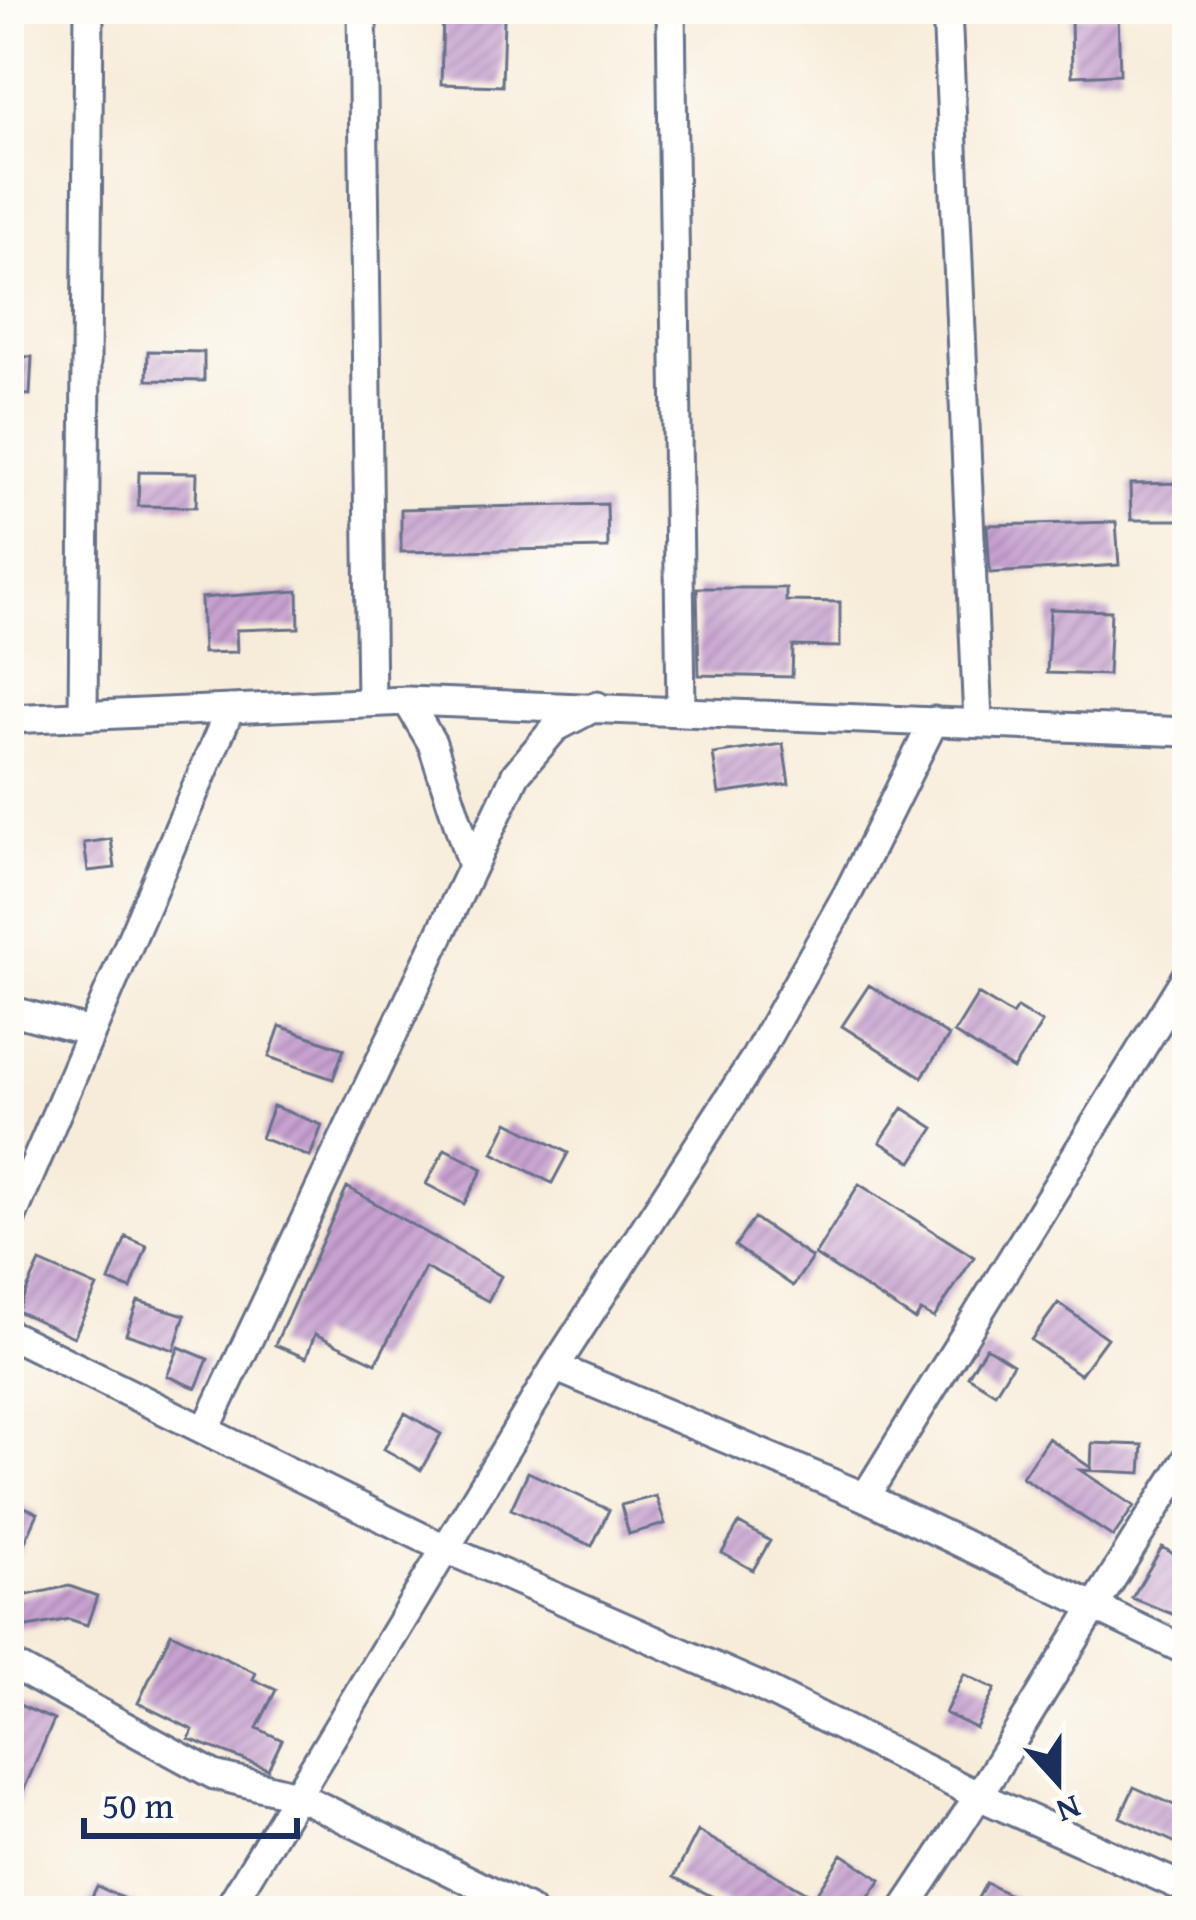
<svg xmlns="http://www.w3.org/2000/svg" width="1196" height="1920" viewBox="0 0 1196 1920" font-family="'Gentium Book Plus',serif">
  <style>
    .building { fill: url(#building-hatch) }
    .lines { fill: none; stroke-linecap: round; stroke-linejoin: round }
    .minor-casing { stroke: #687189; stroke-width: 33 }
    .minor { stroke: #fff; stroke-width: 27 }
  </style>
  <defs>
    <pattern id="building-hatch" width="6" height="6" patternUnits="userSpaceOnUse" patternTransform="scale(3)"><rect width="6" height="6" fill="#c8a2d0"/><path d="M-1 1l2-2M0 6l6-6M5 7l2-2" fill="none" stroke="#a284ac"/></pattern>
  </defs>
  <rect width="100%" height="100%" fill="#fdfcf7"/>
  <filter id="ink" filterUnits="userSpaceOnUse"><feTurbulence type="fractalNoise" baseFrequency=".00833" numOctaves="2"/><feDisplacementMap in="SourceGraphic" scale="24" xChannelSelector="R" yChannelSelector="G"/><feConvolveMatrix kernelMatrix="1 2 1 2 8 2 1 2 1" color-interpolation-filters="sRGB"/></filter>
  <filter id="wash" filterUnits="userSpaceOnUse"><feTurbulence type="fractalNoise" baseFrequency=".004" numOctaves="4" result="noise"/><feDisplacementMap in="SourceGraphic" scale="48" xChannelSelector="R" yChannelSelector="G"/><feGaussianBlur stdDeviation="2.7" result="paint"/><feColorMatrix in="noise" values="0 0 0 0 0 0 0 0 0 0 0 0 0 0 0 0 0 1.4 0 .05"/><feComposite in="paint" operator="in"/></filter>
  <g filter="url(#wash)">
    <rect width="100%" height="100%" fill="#f7ecd9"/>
    <g id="blocks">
      <!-- building -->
      <path class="building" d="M1118 14 1120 74 1072 76 1071 16Z
        M443 16 504 18 502 86 441 84Z
        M148 351 204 352V381L147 380Z
        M9 356 32 357 30 395 9 394Z
        M139 472 197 473 196 507 138 506Z
        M1187 483V520H1131L1130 484Z
        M607 504 608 548 401 552V509Z
        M1116 522 1119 565 990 573 987 525Z
        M697 588H786V601L840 602V647L793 646 792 677 699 675Z
        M298 591 299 628 236 630 237 652 203 653 201 598Z
        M1050 609 1111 611 1108 675 1047 673Z
        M783 744 789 784 719 794 713 754Z
        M111 839 115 868 88 871 84 843Z
        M869 985 949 1036 922 1077 842 1026Z
        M978 994 1012 1015 1017 1008 1042 1023 1013 1069 954 1033Z
        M280 1026 344 1049 333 1079 269 1057Z
        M273 1106 322 1125 310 1157 261 1138Z
        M903 1108 934 1128 912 1162 880 1142Z
        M508 1122 568 1153 552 1183 493 1153Z
        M445 1149 483 1169 464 1204 426 1184Z
        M859 1184 974 1257 934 1318 921 1311 915 1320 815 1255Z
        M347 1187 501 1276 488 1301 425 1268 376 1363 315 1334 306 1358 275 1345Z
        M754 1218 812 1258 793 1286 735 1246Z
        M126 1237 147 1246 131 1289 109 1281Z
        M40 1262 97 1287 74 1337 17 1311Z
        M138 1301 185 1315 174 1350 126 1334Z
        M1058 1303 1107 1338 1080 1375 1031 1340Z
        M179 1347 208 1359 196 1388 167 1376Z
        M986 1347 1013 1364 995 1393 968 1376Z
        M405 1413 441 1434 421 1470 384 1449Z
        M1048 1438 1091 1468 1092 1443 1143 1445 1141 1473 1080 1470 1134 1506 1113 1537 1022 1477Z
        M528 1472 609 1510 592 1546 511 1509Z
        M656 1496 665 1524 629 1534 621 1505Z
        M9 1500 38 1513 9 1577Z
        M739 1523 770 1541 753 1570 722 1553Z
        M1162 1547 1187 1562V1620L1132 1598Z
        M69 1586 97 1596 87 1625 69 1619 13 1630 9 1599Z
        M171 1633 256 1673 253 1679 276 1690 257 1728 282 1740 268 1769 189 1739 193 1730 138 1703Z
        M964 1674 995 1689 976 1728 945 1713Z
        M15 1703 54 1720 9 1824V1717Z
        M1134 1787 1187 1811V1848L1120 1817Z
        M698 1831 814 1897 842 1854 881 1880 859 1911H741L674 1877Z
        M986 1883 1042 1911H971Z
        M97 1886 150 1911H85Z"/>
    </g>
  </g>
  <g filter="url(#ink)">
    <use href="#blocks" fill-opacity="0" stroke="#687189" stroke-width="3"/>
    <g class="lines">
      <!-- minor casing -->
      <g class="minor-casing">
        <path id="minor" d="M362 9 371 702
          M671 9 681 709
          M947 9 978 722
          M407 701 432 743 472 866
          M83 716 89 9
          M9 719 407 701 1187 732
          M9 1010 91 1032
          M9 1224 230 709
          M9 1334 446 1549 759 1686 981 1797 1187 1889
          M555 1367 865 1497 1187 1651
          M207 1427 516 774 555 728 597 706
          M865 1497 1187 975
          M9 1663 214 1775 297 1795 530 1911
          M227 1911 555 1367 755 1058 848 893 934 721
          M903 1911C1003 1764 1090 1609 1187 1459"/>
      </g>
      <!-- minor -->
      <use href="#minor" class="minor"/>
    </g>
  </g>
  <!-- margin -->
  <rect width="1196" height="1920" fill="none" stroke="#fdfcf7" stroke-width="48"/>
  <!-- north arrow -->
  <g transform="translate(1058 1782) rotate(159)" stroke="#fdfcf7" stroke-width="9" paint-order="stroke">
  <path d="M0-9L21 45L0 30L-21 45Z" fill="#1b2f5e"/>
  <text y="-18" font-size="33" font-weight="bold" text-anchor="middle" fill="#1b2f5e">N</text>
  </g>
  <!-- scale -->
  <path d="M84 1818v18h213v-18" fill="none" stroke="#1b2f5e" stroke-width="6"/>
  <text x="102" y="1818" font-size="36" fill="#1b2f5e" stroke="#fdfcf7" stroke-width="9" paint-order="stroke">50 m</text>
</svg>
